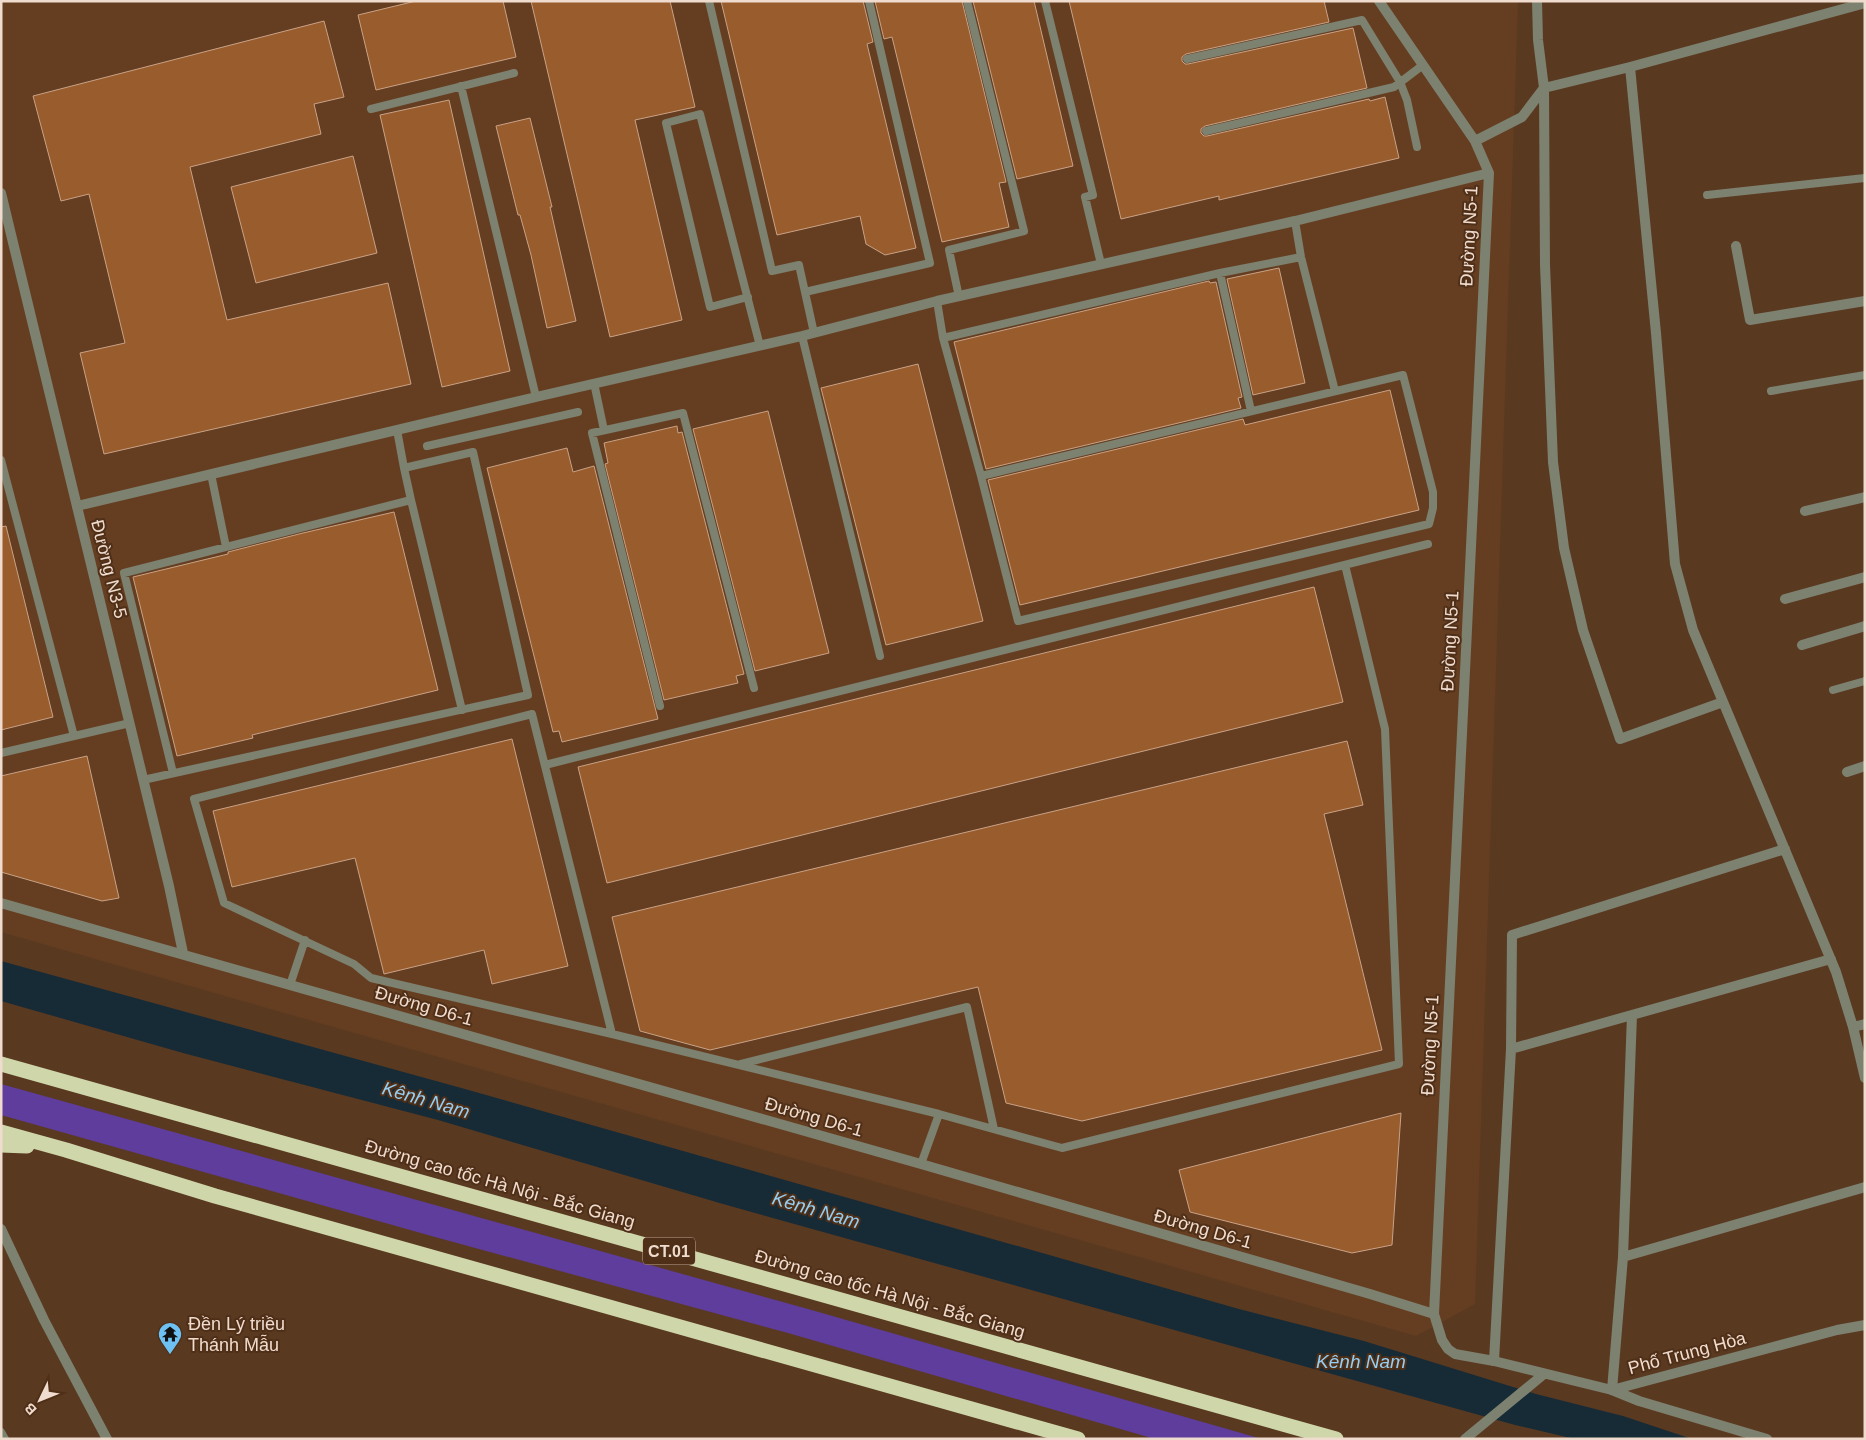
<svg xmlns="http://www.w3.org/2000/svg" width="1866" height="1440" viewBox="0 0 1866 1440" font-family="Arial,sans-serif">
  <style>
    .built { fill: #653e21 }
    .green { fill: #5e3d9c }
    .water { fill: #172b37 }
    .building { fill: #995c2c; stroke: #c9a287 }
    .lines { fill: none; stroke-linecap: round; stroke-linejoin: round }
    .service { stroke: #7d816f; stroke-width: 8 }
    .minor { stroke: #7d816f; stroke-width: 10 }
    .tertiary { stroke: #7d816f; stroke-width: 10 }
    .motorway { stroke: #ced6aa; stroke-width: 15 }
    .labels { text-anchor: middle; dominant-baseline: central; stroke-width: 4; stroke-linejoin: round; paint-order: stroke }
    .shield { fill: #4f2f17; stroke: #c0a897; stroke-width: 1 }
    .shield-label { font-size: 16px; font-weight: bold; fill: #f0dcce }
    .street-label { font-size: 18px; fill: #f0dcce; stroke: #4f2f17 }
    .poi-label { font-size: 18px; fill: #f0dcce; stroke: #4f2f17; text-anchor: start }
    .water-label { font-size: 19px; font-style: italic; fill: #94cef3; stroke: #4f2f17 }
  </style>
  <rect width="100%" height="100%" fill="#5a3921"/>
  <!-- built -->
  <path class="built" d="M1 1H1518L1475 1304 1416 1336 1 932Z"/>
  <!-- green -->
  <path class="green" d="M1 1084 808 1309 1262 1439H1155L788 1333 435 1237 1 1115Z"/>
  <!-- water -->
  <path class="water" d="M1 961 465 1089 1239 1309 1364 1341 1536 1394 1623 1416 1692 1439H1575L1515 1425 723 1204 438 1120 183 1053 1 1001Z"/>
  <!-- building -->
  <path class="building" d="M416 1H503L516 57 376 90 358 15Z
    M531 1H670L695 107 635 120 682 320 610 337Z
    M721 1H863L873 42 867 44 916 248 885 255 866 244 860 216 777 235Z
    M875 1H962L1006 182 999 183 1009 227 942 242 892 37 884 39Z
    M973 1H1034L1073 166 1017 179Z
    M1069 1H1324L1329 22 1186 54 1182 57V61L1185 64H1188L1353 28 1367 88 1205 126 1201 129V133L1204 136H1207L1369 99 1370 101 1385 97 1399 158 1219 200V196L1121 219Z
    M324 21 344 97 314 104 321 134 190 167 227 320 388 283 411 384 104 454 80 353 125 343 89 194 61 201 33 96Z
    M449 100 510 371 442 387 380 115Z
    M530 118 552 207H550L576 321 547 328 531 255 520 215H518L496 126Z
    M353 156 377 253 256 283 231 187Z
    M1279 268 1305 383 1253 395 1227 279Z
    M1209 281 1210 283 1216 282 1242 397 1238 398 1241 408 986 469 954 342Z
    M918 364 983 621 886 645 821 388Z
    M1390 390 1419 510 1020 605 988 480 1243 419 1245 425Z
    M768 411 829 653 755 671 693 429Z
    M677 426 678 433 682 432 744 674 736 676 738 683 664 700 605 464 608 463 604 443Z
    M567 448 573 472 594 466 658 719 562 742 559 731 553 732 487 468Z
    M394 512 438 690 252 735 253 738 177 756 133 577 228 554V552L303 533Z
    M6 526 53 717 1 730V527Z
    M1314 587 1343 702 607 883 578 767Z
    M512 739 568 966 492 984 484 950 384 974 355 858 232 887 213 811Z
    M1347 741 1363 805 1324 814 1382 1050 1082 1121 1006 1103 978 987 710 1050 640 1031 612 917Z
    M87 756 119 898 102 901 1 872V776Z
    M1401 1113 1392 1245 1352 1253 1190 1212 1179 1170Z"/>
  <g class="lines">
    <!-- service -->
    <path class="service" d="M709 1 772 271 799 265 814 333
      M1045 1 1093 195 1085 197 1101 264
      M1187 59 1362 20 1400 82 1407 100 1417 147
      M461 86 536 397
      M371 109 514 73
      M1206 131 1394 87 1423 65
      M1707 195 1865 178
      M1295 221 1301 257 1335 391
      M1220 273 1251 411
      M805 292 930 263 869 1
      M748 297 710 307 666 123 700 114 760 346
      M959 297 949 250 1024 231 967 1
      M937 301 943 338 981 476 1018 621 1429 524 1433 508V492L1403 375 981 476
      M802 336 880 656
      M943 338 1220 273 1301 257
      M594 383 604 430
      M1771 391 1865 375
      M397 430 404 468
      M427 446 578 412
      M1 460 74 736
      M211 474 226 547
      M411 500 462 710
      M1833 690 1865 681
      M660 706 592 433 683 413 754 688
      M1 753 130 723
      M545 765 1428 544
      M143 780 528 695 473 452 404 468 411 500 124 573 173 773
      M290 985 305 940
      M612 1034 532 714 194 799 224 903 354 964 371 978 612 1034 939 1114 1062 1148 1399 1064 1385 729 1345 565
      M741 1064 967 1007 994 1129
      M921 1164 939 1114
      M1 1432 5 1439"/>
    <!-- minor -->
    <path class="minor" d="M1379 1 1475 141 1489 173 1434 1314
      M1537 1 1538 40 1544 88 1545 265 1553 462 1564 548 1583 630 1620 739 1723 702
      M1630 67 1656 333 1675 564 1693 630 1836 972 1853 1027 1865 1078
      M1475 141 1522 117 1544 88 1630 67 1865 3
      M1736 246 1750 320 1865 301
      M77 506 536 397 802 336 937 301 1295 221 1489 173
      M1805 511 1865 497
      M1785 599 1865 577
      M1802 645 1865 626
      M1847 772 1865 766
      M1853 1027 1865 1024
      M1511 1049 1831 959
      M1 1229 44 1320 107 1439
      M1623 1257 1865 1187
      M1494 1361 1511 1049 1512 935 1785 849
      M1612 1390 1623 1257 1632 1015"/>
    <!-- tertiary -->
    <path class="tertiary" d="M1 193 169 886 183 953
      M1 903 921 1164 1370 1294 1434 1314 1442 1340 1448 1349 1455 1354 1494 1361 1612 1390 1837 1330 1865 1325
      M1612 1390 1639 1401 1767 1439
      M1465 1439 1544 1374"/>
    <!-- motorway -->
    <path class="motorway" d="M1 1064 1336 1439
      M1 1132 66 1150 215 1196 1078 1439
      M1 1145 27 1146"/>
  </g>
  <!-- icons -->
  <defs>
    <g id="temple-pin" transform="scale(1.25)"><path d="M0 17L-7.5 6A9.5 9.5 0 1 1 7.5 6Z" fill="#6ec2f3" stroke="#4f2f17"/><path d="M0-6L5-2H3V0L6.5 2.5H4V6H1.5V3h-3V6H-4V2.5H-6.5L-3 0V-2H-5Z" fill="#111"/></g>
  </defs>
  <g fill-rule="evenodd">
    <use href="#temple-pin" x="170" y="1334"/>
  </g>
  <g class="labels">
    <!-- shield labels -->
    <rect class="shield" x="643" y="1237.5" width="52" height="27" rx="4"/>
    <g class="shield-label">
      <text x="669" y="1251">CT.01</text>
    </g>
    <!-- street labels -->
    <g class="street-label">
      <text transform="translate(1469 236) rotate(-87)">Đường N5-1</text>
      <text transform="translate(109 569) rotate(76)">Đường N3-5</text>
      <text transform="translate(1450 641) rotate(-87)">Đường N5-1</text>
      <text transform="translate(424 1006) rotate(16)">Đường D6-1</text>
      <text transform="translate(1430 1045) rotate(-87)">Đường N5-1</text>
      <text transform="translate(814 1117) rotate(16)">Đường D6-1</text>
      <text transform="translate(500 1184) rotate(16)">Đường cao tốc Hà Nội - Bắc Giang</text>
      <text transform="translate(1203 1229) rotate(16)">Đường D6-1</text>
      <text transform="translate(890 1294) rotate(16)">Đường cao tốc Hà Nội - Bắc Giang</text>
      <text transform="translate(1687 1353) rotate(-15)">Phố Trung Hòa</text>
    </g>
    <!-- poi labels -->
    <g class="poi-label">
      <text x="188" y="1324">Đền Lý triều<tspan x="188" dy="21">Thánh Mẫu</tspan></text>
    </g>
    <!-- water labels -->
    <g class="water-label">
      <text transform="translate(426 1100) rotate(16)">Kênh Nam</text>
      <text transform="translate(816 1210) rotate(16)">Kênh Nam</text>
      <text x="1361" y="1361">Kênh Nam</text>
    </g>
  </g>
  <!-- border -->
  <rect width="1866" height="1440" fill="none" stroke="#f0dcce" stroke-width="5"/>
  <!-- north arrow -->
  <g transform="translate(40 1400) rotate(227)" stroke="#4f2f17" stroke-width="4" paint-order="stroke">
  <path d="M0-4L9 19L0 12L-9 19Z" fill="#f0dcce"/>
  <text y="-8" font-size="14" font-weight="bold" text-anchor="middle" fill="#f0dcce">B</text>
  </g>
</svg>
